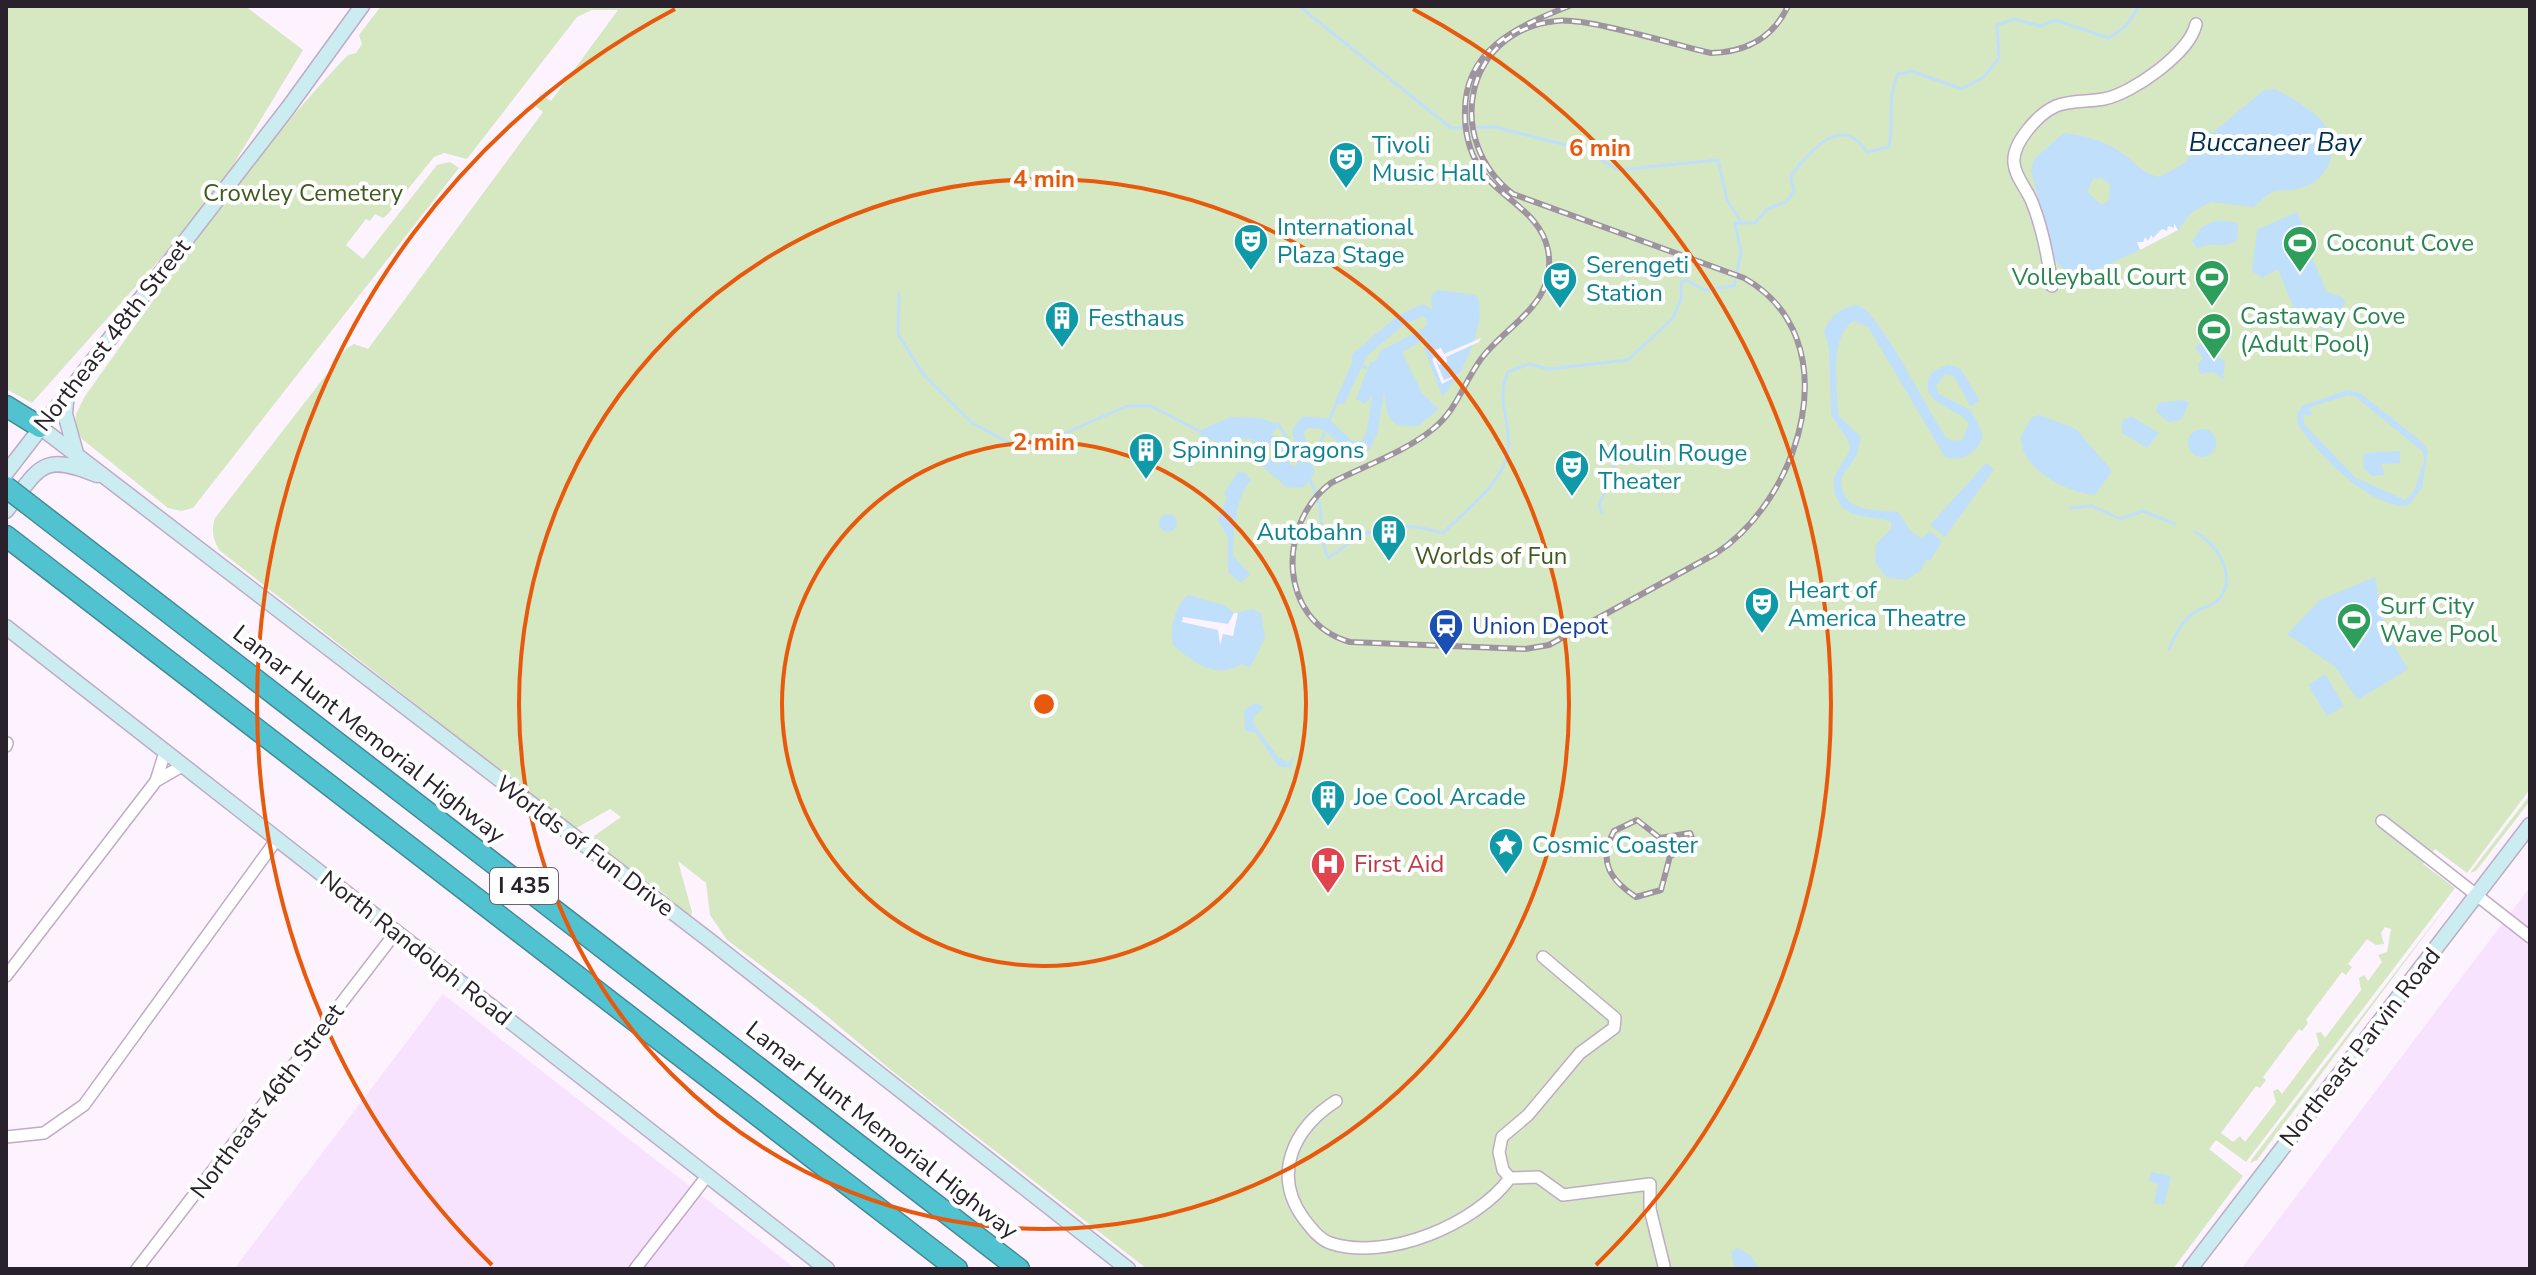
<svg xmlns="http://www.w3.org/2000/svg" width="2536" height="1275" viewBox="0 0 2536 1275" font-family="'Nunito Sans',sans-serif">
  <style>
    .built { fill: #f8e3ff }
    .green { fill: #d5e8c2; fill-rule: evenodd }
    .water { fill: #c0dffa; fill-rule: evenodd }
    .pier { fill: #fcf3ff }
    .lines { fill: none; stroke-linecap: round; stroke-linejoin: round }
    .stream { stroke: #c0dffa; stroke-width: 3 }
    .canal { stroke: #c0dffa; stroke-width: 11 }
    .street-casing { stroke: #bfabc6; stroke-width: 14 }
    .secondary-casing { stroke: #bfabc6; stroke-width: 17 }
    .highway-casing { stroke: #438a97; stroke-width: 23 }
    .street { stroke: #fff; stroke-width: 11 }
    .secondary { stroke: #cbedf1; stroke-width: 14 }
    .highway { stroke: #51c3d0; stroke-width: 20 }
    .rail-casing { stroke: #9d94a0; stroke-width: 6 }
    .rail { stroke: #fff; stroke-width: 3; stroke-dasharray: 9; stroke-linecap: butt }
    .highway-bridge-casing { stroke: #438a97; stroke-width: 23; stroke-linecap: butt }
    .highway-bridge { stroke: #51c3d0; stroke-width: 20 }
    .ring { fill: none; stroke: #e8590c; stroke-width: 4 }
    .labels { text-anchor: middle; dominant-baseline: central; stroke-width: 8; stroke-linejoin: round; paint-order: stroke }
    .shield { fill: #fff; stroke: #69646b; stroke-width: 2 }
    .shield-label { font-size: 22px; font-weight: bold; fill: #29212c }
    .culture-label { font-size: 24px; fill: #0d838f; stroke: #fff; text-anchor: start }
    .park-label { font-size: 24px; fill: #3f591e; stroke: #fff }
    .leisure-label { font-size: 24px; fill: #27864d; stroke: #fff; text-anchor: start }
    .street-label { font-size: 24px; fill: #29212c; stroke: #fff }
    .transit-label { font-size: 24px; fill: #164399; stroke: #fff; text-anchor: start }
    .health-label { font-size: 24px; fill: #be3a42; stroke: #fff; text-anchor: start }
    .water-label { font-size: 26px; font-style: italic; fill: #01304f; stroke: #fff }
    .centre { fill: #e8590c; stroke: #fff; stroke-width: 4 }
    .ring-label { font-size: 24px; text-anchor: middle; font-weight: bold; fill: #e8590c; stroke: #fff; stroke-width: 8; stroke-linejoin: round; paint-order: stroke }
  </style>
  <rect width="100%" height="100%" fill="#fcf3ff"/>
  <!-- built -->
  <path class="built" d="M2530 887V1269H2241Z
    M443 994 796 1269H234Z"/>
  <!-- green -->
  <path class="green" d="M6 6H245L303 50 224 180 177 240 32 403 6 389Z
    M381 6H2530V789L2467 873 2435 849 2423 864 2455 888 2246 1162 2216 1140 2209 1149 2243 1176 2173 1269H1147L892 1071 815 1006 727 940 710 915 706 883 678 861 692 912 691 915 685 912 656 887 595 846 594 836 621 817 610 809 575 829 219 550C213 539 211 531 215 518L347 348 354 344 368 349 543 112 533 104 541 94 551 101 618 10H592L577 17 467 159 444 153 434 157 387 215 383 218 375 214 370 221 366 219 346 245 363 259 437 165 450 162 459 168 193 508 181 511 168 508 82 439 75 428 76 414 85 396C169 280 248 159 348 55L356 53 362 44 359 35ZM2385 927 2391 929 2387 952 2378 955 2382 962 2368 981 2364 975 2359 978 2361 990 2325 1038 2321 1032 2316 1033 2319 1045 2282 1094 2278 1089 2273 1091 2276 1102 2245 1142 2240 1136 2233 1142 2221 1133 2256 1086 2260 1088 2266 1080 2263 1077 2299 1029 2302 1031 2308 1023 2306 1020 2342 972 2346 975 2352 967 2348 964 2367 939 2376 945 2384 944 2381 933Z
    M2530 795V801L2476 871 2470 873Z
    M2457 892 2257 1160 2250 1163 2252 1159Z"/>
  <!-- water -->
  <path class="water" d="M2275 89C2302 104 2344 125 2330 161 2325 173 2317 183 2304 187 2276 196 2281 181 2254 207L2211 202 2192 212 2178 230 2140 250 2096 270 2072 276 2055 261 2031 171 2034 159 2064 133C2088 136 2107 141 2126 156 2137 165 2144 174 2159 177L2183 164 2200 143 2264 90ZM2101 178 2110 184 2109 200 2102 205 2087 192 2093 179Z
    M2297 212 2305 231 2290 236 2311 255 2327 292 2343 297 2345 303 2326 331 2297 317 2278 269 2262 278 2252 271 2257 230Z
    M2217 220 2238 223 2237 240C2224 250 2215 241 2197 248L2192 241 2202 227Z
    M1438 290 1476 295C1490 316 1462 380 1442 396L1424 348 1434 325 1431 295Z
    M1857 305C1879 310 1929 413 1946 437L1952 441 1962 440 1969 424C1957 406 1913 403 1932 372L1947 365 1960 368 1980 401 1970 406 1954 376 1945 374 1936 386 1939 394 1971 410 1983 435C1978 453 1964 462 1945 457L1868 327 1854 321C1828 337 1838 388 1838 415L1861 437 1857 455 1842 476C1837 512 1874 510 1898 512L1911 531 1922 539 1929 531 1942 541 1930 561 1927 559 1920 571 1906 580 1886 577 1875 562 1876 544 1891 529V521L1852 514 1842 507 1834 493V477L1850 450 1849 442 1831 415 1829 348 1824 331C1830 316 1841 307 1857 305Z
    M2202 342 2209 352 2225 361 2223 379 2213 372 2200 374 2198 364 2203 358 2195 348Z
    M1366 347 1369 352 1344 404H1334L1354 358Z
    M1400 348 1422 393 1439 409 1418 426C1387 429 1387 416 1384 391L1379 388 1365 404 1356 399 1370 363Z
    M2347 390 2360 393 2421 441 2428 451 2422 488 2408 506C2368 507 2319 455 2298 425L2297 414 2302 406ZM2348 395 2356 397 2423 452 2424 461 2414 491 2405 500 2356 478 2304 424 2303 414 2309 416 2312 412 2308 408Z
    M2184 400 2189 403 2181 420 2168 422 2156 411 2158 403Z
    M2040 415 2076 429 2112 471 2095 495C2066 492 2020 470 2021 436L2032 417Z
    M2131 416 2159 433 2147 448 2122 433V421Z
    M1231 417 1260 418 1278 424 1277 429 1255 447 1252 439H1243L1240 445 1221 444 1199 435 1201 430Z
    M2188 443a14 14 0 1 1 28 0a14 14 0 1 1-28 0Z
    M2400 451V463L2381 464 2385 475 2372 476 2363 467 2364 453Z
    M1986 463 1994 469 1945 537 1930 525Z
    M1238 472 1246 473 1251 480C1234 501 1234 529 1233 556L1250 574 1241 583 1228 572V537L1218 520 1227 497 1224 493Z
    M1159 523a9 9 0 1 1 18 0a9 9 0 1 1-18 0Z
    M2375 577 2385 630 2408 669 2358 700 2335 667 2287 634 2320 600Z
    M1188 595 1224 605 1234 613 1252 609 1261 613 1265 638 1250 668 1241 664C1218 681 1191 661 1173 645 1169 629 1175 606 1188 595Z
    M2325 674 2344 706 2327 716 2308 685Z
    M1255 703 1264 707 1253 717V723L1278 757 1288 763 1295 755 1290 768 1278 766 1255 732 1245 731 1244 710Z
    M2151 1172 2171 1176 2164 1205 2154 1203 2158 1184 2149 1181Z
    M1737 1247 1751 1256 1759 1269H1735L1731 1253Z"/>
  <!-- pier -->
  <path class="pier" d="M2174 223 2178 230 2140 250 2137 242H2143L2145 237 2148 241 2151 235 2153 238 2162 229 2167 231 2168 226 2174 228Z
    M1481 338 1479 342 1446 357 1447 362 1439 365 1436 361 1444 380 1462 373 1442 384 1432 359 1436 357 1433 351 1441 348 1444 354Z
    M1234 613H1238L1233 636 1223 634 1220 645 1218 630 1182 622 1183 617 1228 624Z"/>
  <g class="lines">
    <!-- stream -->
    <path class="stream" d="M1299 6 1451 128 1495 127 1582 149 1618 170 1718 160 1727 200 1740 220
      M899 294 898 334 923 374 972 423 1024 451 1127 406H1151L1201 432
      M1361 365 1366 368
      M1278 424C1293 448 1311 475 1319 503 1324 523 1318 535 1328 558 1371 526 1391 518 1443 533 1464 512 1504 482 1508 451 1512 423 1495 400 1508 372L1529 364 1549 369 1628 360 1673 318 1681 299V282L1686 280 1704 290 1734 286 1741 253 1735 223H1755L1767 209 1786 202 1794 191C1794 186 1791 183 1791 179 1792 171 1801 163 1806 158 1824 137 1847 122 1867 152L1889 147C1894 122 1887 97 1898 74L1911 71 1962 89 1984 77 1999 58 1997 25 2014 19 2041 26 2055 20 2109 38 2126 26 2139 6
      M1309 471 1336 404
      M2070 508 2092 506 2120 519 2143 511 2175 524
      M1602 513 1599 506 1616 461
      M2169 650C2174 637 2181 623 2192 614 2201 607 2211 608 2219 599 2238 576 2217 543 2195 532"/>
    <!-- canal -->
    <path class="canal" d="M1309 471 1301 482H1289L1258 455V442L1267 438 1278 443 1285 467 1295 473 1304 466 1298 431 1305 422 1326 424 1351 447 1365 446 1372 433 1384 355 1428 332 1433 324 1431 316 1423 310 1401 320 1357 357"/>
    <!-- street casing -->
    <g class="street-casing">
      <path id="street" d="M2052 286C2048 257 2043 229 2032 202 2027 189 2015 177 2014 163 2012 143 2038 114 2056 106 2071 100 2088 102 2104 99 2133 93 2190 53 2196 24
        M6 746 7 743
        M156 781 182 766
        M2382 821 2530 937
        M1543 957 1615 1018 1614 1028 1580 1053 1528 1115 1502 1137 1499 1152 1503 1170 1510 1178 1538 1177 1563 1195 1650 1184V1209L1664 1266
        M6 976 156 781 165 752
        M1336 1101C1294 1128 1271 1174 1304 1219 1311 1228 1319 1239 1330 1243 1387 1262 1476 1224 1510 1178
        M6 1137 44 1133 84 1105 277 839
        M137 1269 396 932
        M635 1269 707 1176"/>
    </g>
    <!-- secondary casing -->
    <g class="secondary-casing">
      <path id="secondary" d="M67 391 65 414 76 453
        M40 427 709 940 1128 1269
        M6 473 288 108 362 6
        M6 511C40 467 41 452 97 475
        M6 627 827 1269
        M2190 1269 2530 825"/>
    </g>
    <!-- highway casing -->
    <g class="highway-casing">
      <path id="highway" d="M6 406 40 427
        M28 504 1019 1269
        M6 536 957 1269"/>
    </g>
    <!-- street -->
    <use href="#street" class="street"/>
    <!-- secondary -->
    <use href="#secondary" class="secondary"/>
    <!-- highway -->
    <use href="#highway" class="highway"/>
    <!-- rail casing -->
    <g class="rail-casing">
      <path id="rail" d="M1569 6C1516 27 1463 50 1465 115 1465 138 1472 159 1486 177 1508 202 1541 215 1548 250 1558 304 1507 324 1481 359 1464 382 1457 410 1433 429 1405 452 1364 466 1331 483 1276 524 1278 622 1350 642L1525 649 1549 645 1715 554C1801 499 1851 338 1744 278L1513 194C1444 141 1463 31 1556 21 1587 17 1675 45 1711 53 1746 52 1773 38 1788 6
        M1637 820 1660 838 1690 833 1695 845 1670 856 1661 890 1636 897C1609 879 1598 861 1614 831Z"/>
    </g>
    <!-- rail -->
    <use href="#rail" class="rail"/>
    <!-- highway-bridge casing -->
    <g class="highway-bridge-casing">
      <path id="highway-bridge" d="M6 487 28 504"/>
    </g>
    <!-- highway-bridge -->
    <use href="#highway-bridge" class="highway-bridge"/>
  </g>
  <!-- distance rings -->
  <g class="ring">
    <circle cx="1044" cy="704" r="262"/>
    <circle cx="1044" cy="704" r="525"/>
    <path d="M492 1265A787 787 0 0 1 675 9M1413 9A787 787 0 0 1 1596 1265"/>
  </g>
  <!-- icons -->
  <defs>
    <g id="theatre-pin" transform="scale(1.8)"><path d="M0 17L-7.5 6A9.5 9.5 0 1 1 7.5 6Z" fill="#0f9aa8" stroke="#fff"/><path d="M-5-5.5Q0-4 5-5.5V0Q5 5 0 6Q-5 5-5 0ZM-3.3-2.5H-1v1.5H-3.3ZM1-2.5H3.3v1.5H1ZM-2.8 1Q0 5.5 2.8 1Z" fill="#fff"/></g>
    <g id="stadium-pin" transform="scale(1.8)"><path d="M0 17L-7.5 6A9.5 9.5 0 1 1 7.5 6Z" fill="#2e9e5b" stroke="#fff"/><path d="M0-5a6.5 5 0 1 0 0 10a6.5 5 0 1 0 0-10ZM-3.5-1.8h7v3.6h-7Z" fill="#fff"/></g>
    <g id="building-pin" transform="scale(1.8)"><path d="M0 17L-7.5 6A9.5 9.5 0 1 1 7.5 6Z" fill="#0f9aa8" stroke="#fff"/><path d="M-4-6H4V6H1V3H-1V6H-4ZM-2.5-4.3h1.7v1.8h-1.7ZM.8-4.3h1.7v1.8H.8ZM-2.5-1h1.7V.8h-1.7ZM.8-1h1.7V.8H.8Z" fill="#fff"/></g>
    <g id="station-pin" transform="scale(1.8)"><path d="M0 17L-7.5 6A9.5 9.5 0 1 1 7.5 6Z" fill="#1a4fb4" stroke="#fff"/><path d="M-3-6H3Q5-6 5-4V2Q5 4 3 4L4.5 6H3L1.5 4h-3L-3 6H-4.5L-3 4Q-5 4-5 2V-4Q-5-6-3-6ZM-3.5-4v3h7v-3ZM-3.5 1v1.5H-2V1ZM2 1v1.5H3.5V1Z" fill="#fff"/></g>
    <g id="sight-pin" transform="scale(1.8)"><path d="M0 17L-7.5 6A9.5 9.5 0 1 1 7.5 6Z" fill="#0f9aa8" stroke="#fff"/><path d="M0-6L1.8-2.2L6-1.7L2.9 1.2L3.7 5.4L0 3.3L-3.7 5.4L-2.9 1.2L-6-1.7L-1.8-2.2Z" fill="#fff"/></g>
    <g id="hospital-pin" transform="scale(1.8)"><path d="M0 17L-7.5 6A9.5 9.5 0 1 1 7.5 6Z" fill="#e0444e" stroke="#fff"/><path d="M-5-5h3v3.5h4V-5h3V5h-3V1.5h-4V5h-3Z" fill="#fff"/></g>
  </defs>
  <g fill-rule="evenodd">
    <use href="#theatre-pin" x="1346" y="159"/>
    <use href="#theatre-pin" x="1251" y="241"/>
    <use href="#stadium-pin" x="2300" y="243"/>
    <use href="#stadium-pin" x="2212" y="277"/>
    <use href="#theatre-pin" x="1560" y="279"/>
    <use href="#building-pin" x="1062" y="318"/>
    <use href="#stadium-pin" x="2214" y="330"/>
    <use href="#building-pin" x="1146" y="450"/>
    <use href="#theatre-pin" x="1572" y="467"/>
    <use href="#building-pin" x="1389" y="532"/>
    <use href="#theatre-pin" x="1762" y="604"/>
    <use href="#stadium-pin" x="2354" y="620"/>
    <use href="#station-pin" x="1446" y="626"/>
    <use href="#building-pin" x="1328" y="797"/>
    <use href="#sight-pin" x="1506" y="845"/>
    <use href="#hospital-pin" x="1328" y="864"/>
  </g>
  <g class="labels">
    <!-- shield labels -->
    <rect class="shield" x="490" y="868" width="68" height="36" rx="6"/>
    <g class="shield-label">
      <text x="524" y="886">I 435</text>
    </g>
    <!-- culture labels -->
    <g class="culture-label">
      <text x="1372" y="145">Tivoli<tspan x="1372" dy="28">Music Hall</tspan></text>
      <text x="1277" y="227">International<tspan x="1277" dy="28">Plaza Stage</tspan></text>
      <text x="1586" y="265">Serengeti<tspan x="1586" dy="28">Station</tspan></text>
      <text x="1088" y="318">Festhaus</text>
      <text x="1172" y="450">Spinning Dragons</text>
      <text x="1598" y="453">Moulin Rouge<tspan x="1598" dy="28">Theater</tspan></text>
      <text x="1363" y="532" text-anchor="end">Autobahn</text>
      <text x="1788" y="590">Heart of<tspan x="1788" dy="28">America Theatre</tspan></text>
      <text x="1354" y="797">Joe Cool Arcade</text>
      <text x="1532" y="845">Cosmic Coaster</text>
    </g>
    <!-- park labels -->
    <g class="park-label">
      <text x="303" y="193">Crowley Cemetery</text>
      <text x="1491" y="556">Worlds of Fun</text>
    </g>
    <!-- leisure labels -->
    <g class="leisure-label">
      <text x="2326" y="243">Coconut Cove</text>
      <text x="2186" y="277" text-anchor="end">Volleyball Court</text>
      <text x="2240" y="316">Castaway Cove<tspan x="2240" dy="28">(Adult Pool)</tspan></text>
      <text x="2380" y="606">Surf City<tspan x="2380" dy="28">Wave Pool</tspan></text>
    </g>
    <!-- street labels -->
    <g class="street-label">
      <text transform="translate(112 335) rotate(-52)">Northeast 48th Street</text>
      <text transform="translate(369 734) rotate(38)">Lamar Hunt Memorial Highway</text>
      <text transform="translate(585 846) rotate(37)">Worlds of Fun Drive</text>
      <text transform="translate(416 948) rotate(38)">North Randolph Road</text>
      <text transform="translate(2360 1047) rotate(-52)">Northeast Parvin Road</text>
      <text transform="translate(267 1101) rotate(-53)">Northeast 46th Street</text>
      <text transform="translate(882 1130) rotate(38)">Lamar Hunt Memorial Highway</text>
    </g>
    <!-- transit labels -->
    <g class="transit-label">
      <text x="1472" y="626">Union Depot</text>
    </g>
    <!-- health labels -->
    <g class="health-label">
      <text x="1354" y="864">First Aid</text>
    </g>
    <!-- water labels -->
    <g class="water-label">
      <text x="2275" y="142">Buccaneer Bay</text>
    </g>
  </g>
  <circle cx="1044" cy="704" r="12" class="centre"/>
  <g class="ring-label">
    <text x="1600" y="156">6 min</text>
    <text x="1044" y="187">4 min</text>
    <text x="1044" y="450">2 min</text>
  </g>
  <!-- border -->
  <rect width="2536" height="1275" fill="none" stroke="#29212c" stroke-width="16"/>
</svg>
